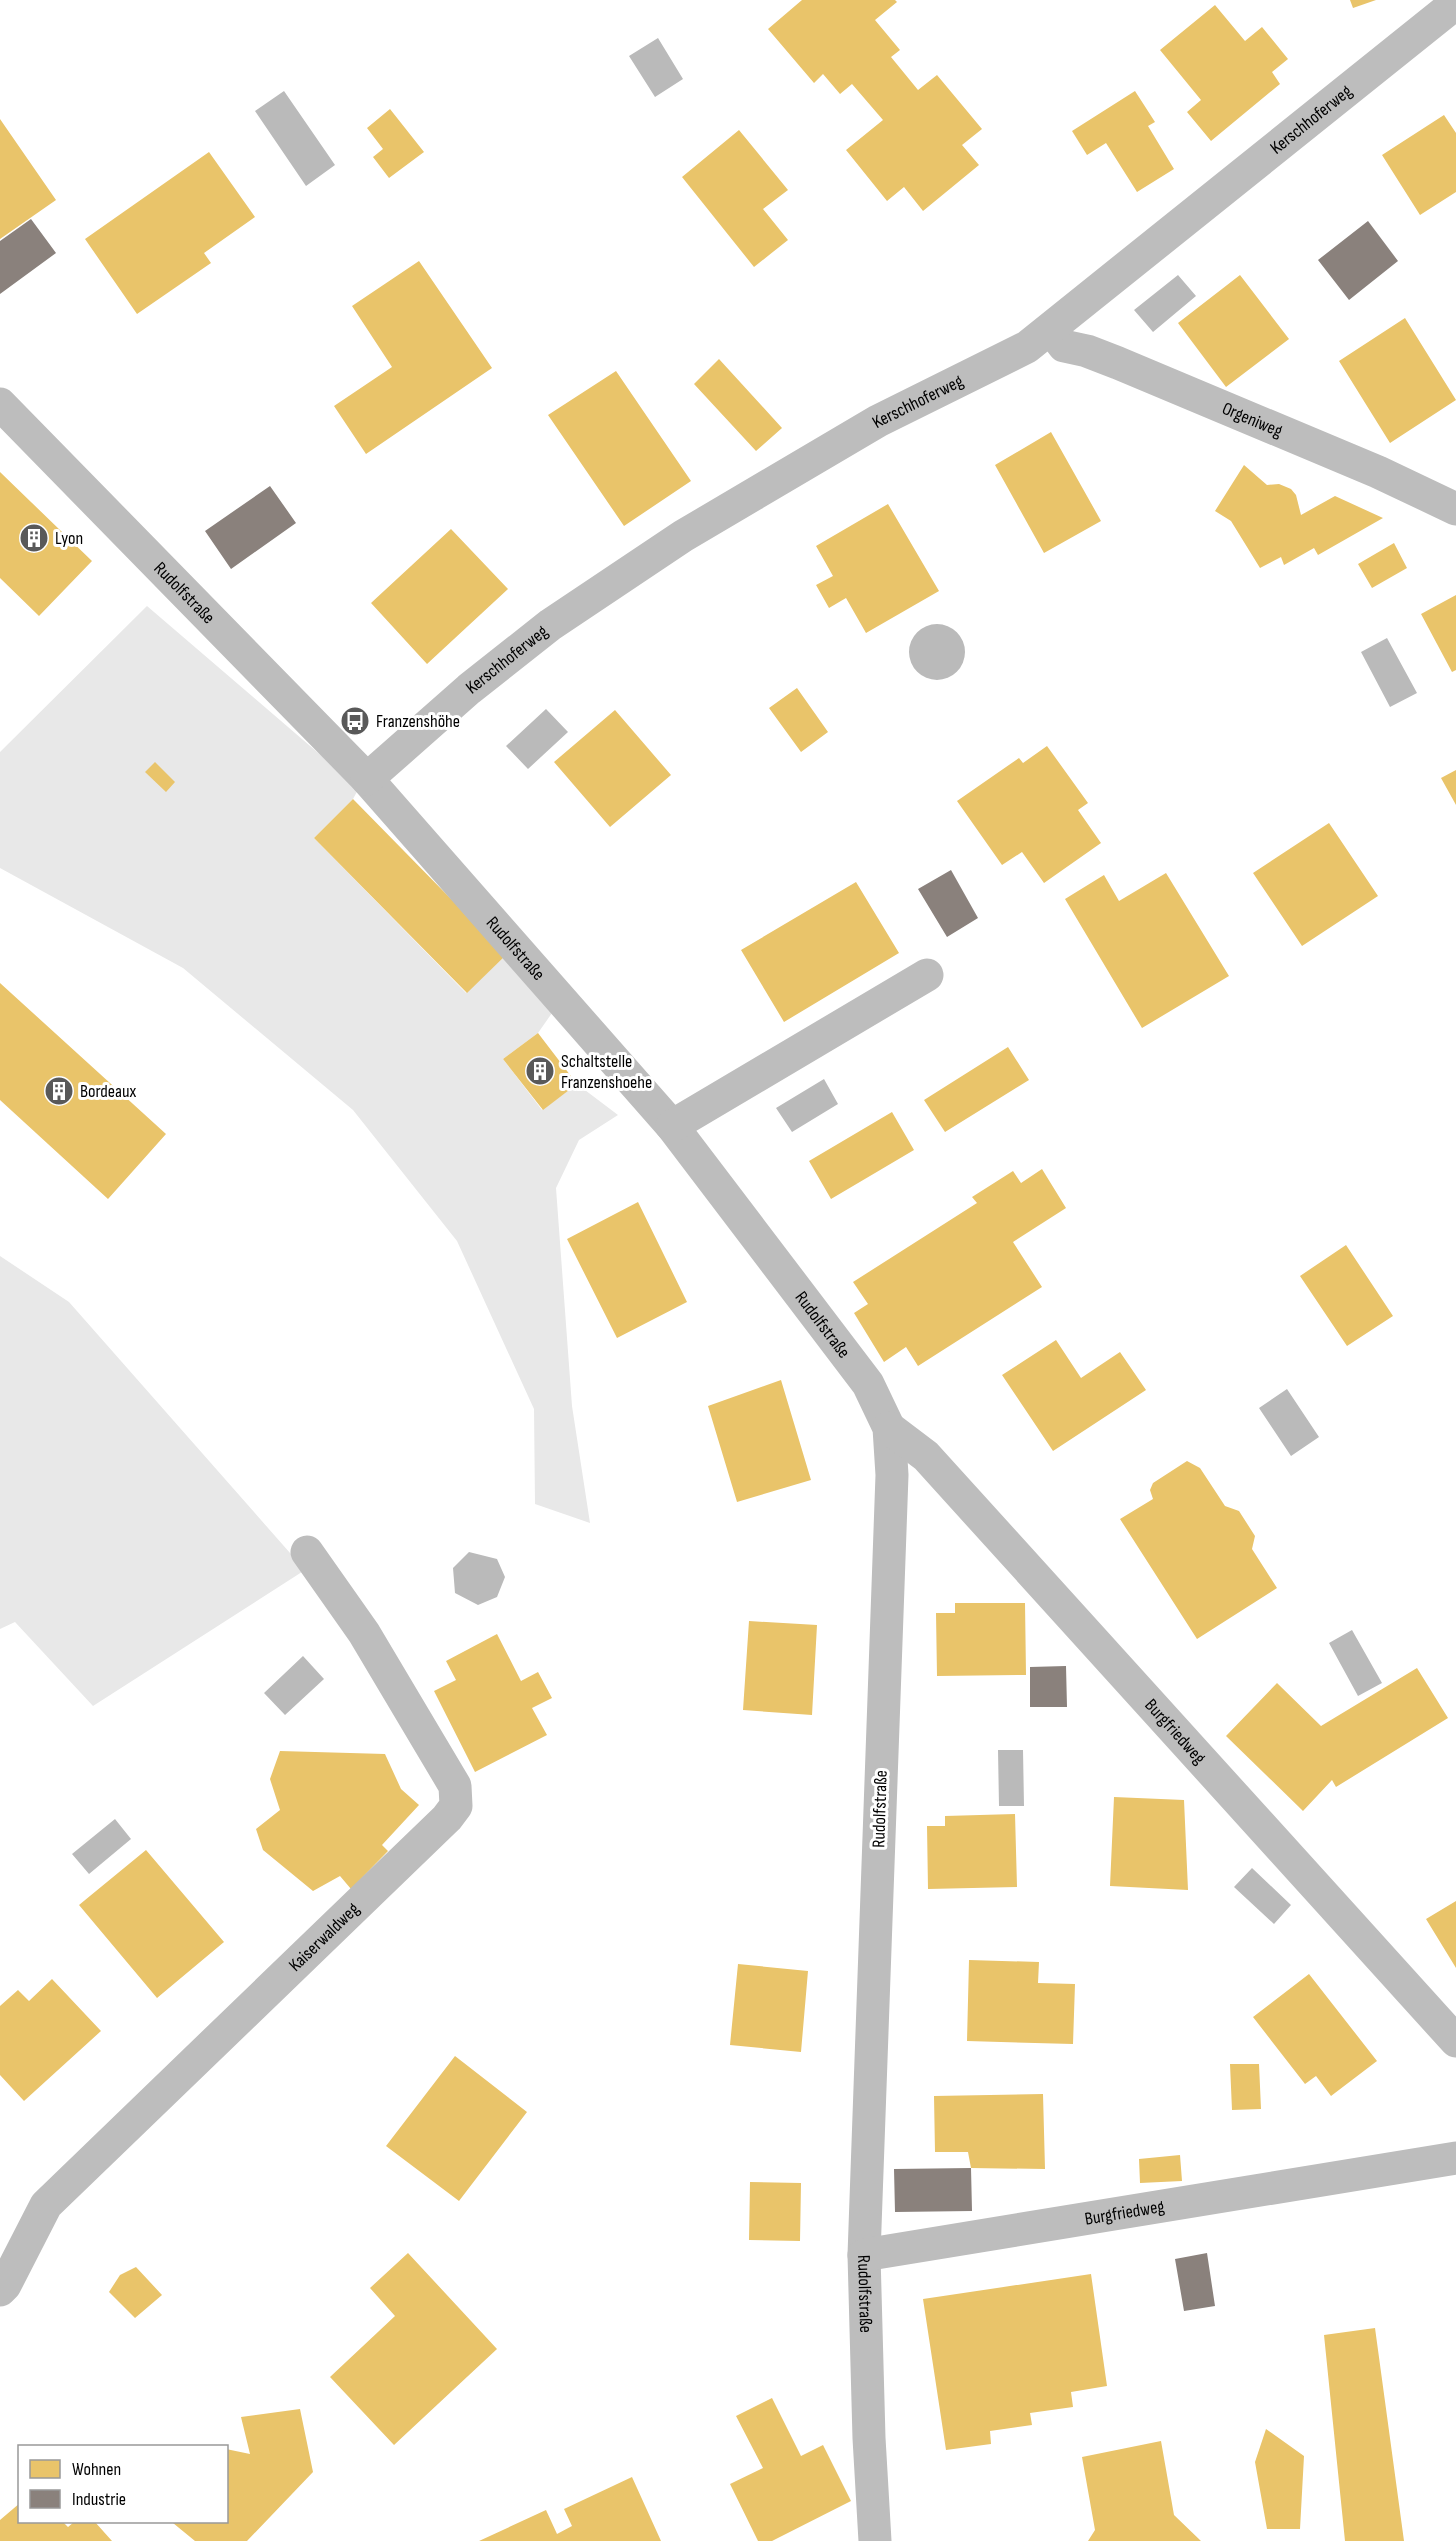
<svg xmlns="http://www.w3.org/2000/svg" width="1456" height="2541" viewBox="0 0 1456 2541" font-family="'Sofia Sans Condensed',sans-serif">
  <style>
    .green { fill: #e8e8e8 }
    .water { fill: #bababa }
    .homes { fill: #e9c46a }
    .industry { fill: #8a817c }
    .lines { fill: none; stroke-linecap: round; stroke-linejoin: round }
    .minor { stroke: #bdbdbd; stroke-width: 33 }
    .labels { text-anchor: middle; dominant-baseline: central; stroke-width: 6; stroke-linejoin: round; paint-order: stroke }
    .street-label { font-size: 18px; fill: #000; stroke: #fff }
    .poi-label { font-size: 18px; fill: #000; stroke: #fff; text-anchor: start }
  </style>
  <rect width="100%" height="100%" fill="#fff"/>
  <!-- green -->
  <path class="green" d="M147 606 359 788 353 799 314 838 466 993 506 955 552 1013 538 1033 503 1059 542 1110 577 1084 618 1115 579 1140 556 1188 572 1406 590 1523 535 1504 534 1409 457 1241 353 1110 183 968 0 868V752Z
    M0 1256 69 1302 305 1570 93 1706 15 1622 0 1629Z"/>
  <!-- water -->
  <path class="water" d="M658 38 683 79 655 97 629 56Z
    M284 91 335 165 306 186 255 111Z
    M1178 275 1196 296 1153 332 1134 310Z
    M909 652a28 28 0 1 1 56 0a28 28 0 1 1-56 0Z
    M1387 638 1417 693 1390 707 1361 652Z
    M546 709 568 732 528 769 506 746Z
    M824 1079 838 1104 792 1132 776 1108Z
    M1287 1389 1319 1437 1291 1456 1259 1408Z
    M469 1552 497 1559 505 1577 497 1597 478 1605 455 1593 453 1568Z
    M1352 1630 1382 1683 1358 1696 1329 1643Z
    M303 1656 324 1679 285 1715 264 1693Z
    M998 1750H1023L1024 1806H999Z
    M115 1819 131 1839 89 1874 72 1854Z
    M1252 1868 1291 1905 1274 1924 1234 1887Z"/>
  <!-- homes -->
  <path class="homes" d="M802 0H895L897 2 875 20 900 50 891 57 918 90 937 75 982 129 962 145 979 165 923 211 904 187 887 201 846 150 883 120 852 84 840 94 823 74 814 83 768 29Z
    M1350 0H1376L1353 8Z
    M1215 5 1245 41 1262 27 1288 59 1272 72 1280 84 1211 141 1187 112 1201 100 1160 50Z
    M1135 91 1155 122 1148 126 1174 169 1137 192 1106 143 1087 155 1072 131Z
    M390 109 424 152 389 178 373 157 383 149 367 128Z
    M1444 115 1456 133V192L1420 215 1382 155Z
    M0 119 56 200 0 239Z
    M739 130 788 190 763 209 788 240 754 267 682 177Z
    M209 152 255 217 204 253 211 263 137 314 85 239Z
    M419 261 492 368 366 454 334 406 392 367 352 306Z
    M1240 275 1289 339 1226 387 1178 323Z
    M1405 318 1456 400 1390 443 1339 361Z
    M719 359 782 428 756 451 694 384Z
    M616 371 691 481 624 526 548 415Z
    M1051 432 1101 521 1044 553 995 465Z
    M1244 465 1267 485 1279 484 1291 489 1296 495 1301 515 1335 496 1383 518 1318 555 1314 548 1284 565 1281 557 1260 568 1231 521 1215 511Z
    M0 472 92 561 39 616 0 578Z
    M888 504 939 591 866 633 846 598 829 608 816 585 833 576 816 546Z
    M451 529 508 589 427 664 371 603Z
    M1394 543 1407 568 1372 588 1358 564Z
    M1456 595V670L1452 672 1421 614Z
    M797 688 828 732 801 752 769 708Z
    M615 710 671 775 610 827 554 762Z
    M1047 746 1088 803 1078 810 1101 843 1044 883 1022 852 1002 865 957 801 1019 758 1023 763Z
    M155 762 175 782 166 792 145 772Z
    M1456 770V805L1441 778Z
    M353 799 506 955 467 993 314 838Z
    M1329 823 1378 896 1302 946 1253 873Z
    M1166 873 1229 976 1142 1028 1065 899 1104 875 1119 901Z
    M856 882 899 953 784 1022 741 950Z
    M0 983 166 1134 108 1199 0 1100Z
    M538 1033 577 1084 543 1110 503 1059Z
    M1008 1047 1029 1080 945 1132 924 1100Z
    M892 1112 914 1150 831 1199 809 1161Z
    M1042 1169 1066 1208 1013 1242 1042 1287 918 1366 906 1347 884 1362 854 1313 868 1304 853 1282 977 1203 972 1197 1013 1171 1021 1183Z
    M638 1202 687 1302 617 1338 567 1239Z
    M1346 1245 1393 1316 1347 1346 1300 1276Z
    M1056 1340 1081 1378 1120 1352 1146 1390 1053 1451 1002 1375Z
    M781 1380 811 1480 737 1502 708 1406Z
    M1187 1461 1200 1468 1225 1506 1239 1511 1255 1536 1252 1549 1277 1588 1197 1639 1120 1519 1153 1499 1150 1490 1153 1483Z
    M955 1603H1025L1026 1675 937 1676 936 1613H955Z
    M749 1621 817 1625 812 1715 743 1710Z
    M497 1634 521 1681 538 1672 552 1698 532 1708 547 1735 475 1772 434 1691 456 1680 446 1661Z
    M1417 1668 1448 1718 1336 1787 1332 1780 1303 1811 1226 1736 1277 1683 1321 1726Z
    M280 1751 385 1754 401 1789 419 1805 382 1845 388 1851 351 1889 340 1876 313 1891 263 1850 256 1829 280 1810 270 1779Z
    M1114 1797 1184 1800 1188 1890 1110 1886Z
    M1015 1814 1017 1887 928 1889 927 1826H945V1816Z
    M146 1850 224 1942 157 1998 79 1905Z
    M1456 1901V1968L1426 1919Z
    M969 1960 1039 1962 1038 1983 1075 1984 1073 2044 967 2041Z
    M738 1964 808 1971 801 2052 730 2045Z
    M1309 1974 1377 2061 1331 2096 1316 2076 1305 2084 1253 2017Z
    M52 1979 101 2031 24 2101 0 2075V2006L18 1990 29 2001Z
    M455 2056 527 2112 459 2201 386 2146Z
    M1230 2064H1259L1261 2109 1232 2110Z
    M1043 2094 1045 2169 971 2168 968 2152H935L934 2096Z
    M1180 2155 1182 2181 1140 2183 1139 2159Z
    M750 2182 801 2183 800 2241 749 2240Z
    M408 2253 497 2349 394 2445 330 2377 395 2316 370 2288Z
    M136 2267 162 2295 135 2318 109 2292 120 2275Z
    M1091 2274 1107 2386 1071 2392 1073 2407 1030 2413 1032 2425 990 2431 991 2444 946 2450 923 2299Z
    M1375 2328 1404 2541H1345L1324 2335Z
    M772 2398 801 2456 823 2445 851 2501 772 2541H758L730 2484 763 2468 736 2416Z
    M300 2409 313 2472 247 2541H195L173 2523 226 2522V2449L250 2454 241 2417Z
    M1266 2429 1304 2456 1300 2529H1267L1255 2462Z
    M1161 2441 1174 2515 1201 2541H1088L1095 2530 1082 2457Z
    M632 2477 661 2541H479L546 2510 557 2534 572 2526 564 2509Z
    M20 2503V2522H63L68 2527 74 2522H95L112 2541H0V2520Z"/>
  <!-- industry -->
  <path class="industry" d="M31 219 56 253 0 294V241Z
    M1368 221 1398 261 1349 300 1318 260Z
    M270 486 296 523 231 569 205 531Z
    M951 870 978 918 947 937 918 889Z
    M1066 1666 1067 1707H1030V1667Z
    M971 2168 972 2211 895 2212 894 2169Z
    M1207 2253 1215 2306 1184 2311 1175 2259Z"/>
  <g class="lines">
    <!-- minor -->
    <g class="minor">
      <path id="s1" d="M1051 329 1064 346 1087 351 1118 363 1378 472 1456 509"/>
      <path id="s2" d="M0 404 367 779 672 1126 868 1384 889 1428 892 1475 864 2255 869 2438 875 2541"/>
      <path id="s3" d="M367 779 469 689 550 625 683 536 878 421 1027 347 1456 3"/>
      <path d="M672 1126 927 975"/>
      <path id="s4" d="M889 1428 926 1456 1456 2041"/>
      <path id="s5" d="M864 2255 1456 2158"/>
      <path id="s6" d="M0 2290 5 2285 46 2205 447 1818 456 1806 455 1786 364 1633 307 1552"/>
    </g>
  </g>
  <!-- icons -->
  <defs>
    <g id="building-disc" transform="scale(1.5)"><circle r="9.5" fill="#595959" stroke="#fff"/><path d="M-4-6H4V6H1V3H-1V6H-4ZM-2.5-4.3h1.7v1.8h-1.7ZM.8-4.3h1.7v1.8H.8ZM-2.5-1h1.7V.8h-1.7ZM.8-1h1.7V.8H.8Z" fill="#fff"/></g>
    <g id="bus-disc" transform="scale(1.5)"><circle r="9.5" fill="#595959" stroke="#fff"/><path d="M-5-6H5V4H4V6H2V4H-2V6H-4V4H-5ZM-3.5-4V0h7V-4ZM-3.5 1.2v1.5H-2V1.2ZM2 1.2v1.5H3.5V1.2Z" fill="#fff"/></g>
  </defs>
  <g fill-rule="evenodd">
    <use href="#building-disc" x="34" y="538"/>
    <use href="#bus-disc" x="355" y="721"/>
    <use href="#building-disc" x="540" y="1071"/>
    <use href="#building-disc" x="59" y="1091"/>
  </g>
  <g class="labels">
    <!-- street labels -->
    <g class="street-label">
      <text stroke="none"><textPath href="#s3" startOffset="1156">Kerschhoferweg</textPath></text>
      <text stroke="none"><textPath href="#s3" startOffset="670">Kerschhoferweg</textPath></text>
      <text stroke="none"><textPath href="#s1" startOffset="224">Orgeniweg</textPath></text>
      <text stroke="none"><textPath href="#s2" startOffset="264">Rudolfstraße</textPath></text>
      <text stroke="none"><textPath href="#s3" startOffset="184">Kerschhoferweg</textPath></text>
      <text stroke="none"><textPath href="#s2" startOffset="750">Rudolfstraße</textPath></text>
      <text stroke="none"><textPath href="#s2" startOffset="1236">Rudolfstraße</textPath></text>
      <text stroke="none"><textPath href="#s4" startOffset="418">Burgfriedweg</textPath></text>
      <text transform="translate(880 1809) rotate(-88)">Rudolfstraße</text>
      <text stroke="none"><textPath href="#s6" startOffset="483">Kaiserwaldweg</textPath></text>
      <text stroke="none"><textPath href="#s5" startOffset="264">Burgfriedweg</textPath></text>
      <text stroke="none"><textPath href="#s2" startOffset="2226">Rudolfstraße</textPath></text>
    </g>
    <!-- poi labels -->
    <g class="poi-label">
      <text x="55" y="538">Lyon</text>
      <text x="376" y="721">Franzenshöhe</text>
      <text x="561" y="1061">Schaltstelle<tspan x="561" dy="21">Franzenshoehe</tspan></text>
      <text x="80" y="1091">Bordeaux</text>
    </g>
  </g>
  <!-- legend -->
  <rect x="18" y="2445" width="210" height="78" fill="#ffffff" stroke="#999999" stroke-width="1.5"/>
  <rect x="30" y="2460" width="30" height="18" fill="#e9c46a" stroke="#999999" stroke-width="1.5"/>
  <text x="72" y="2475" font-size="18" fill="#000000">Wohnen</text>
  <rect x="30" y="2490" width="30" height="18" fill="#8a817c" stroke="#999999" stroke-width="1.5"/>
  <text x="72" y="2505" font-size="18" fill="#000000">Industrie</text>
</svg>
